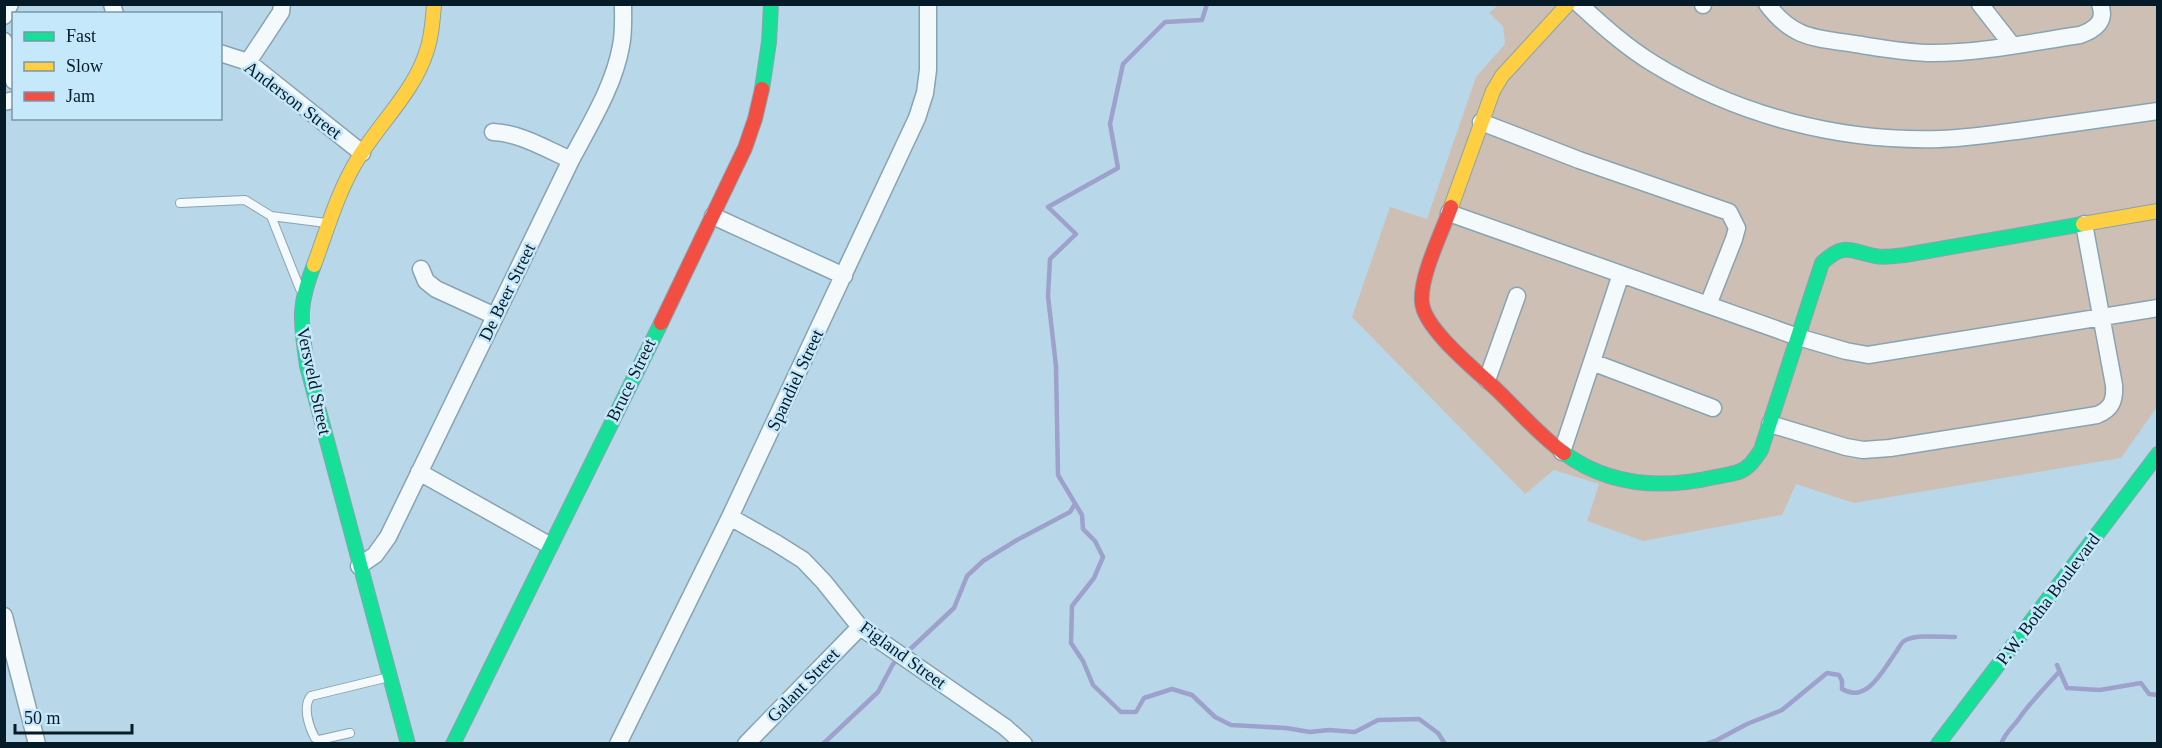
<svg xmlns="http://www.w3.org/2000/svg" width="2162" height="748" viewBox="0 0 2162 748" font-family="'Times New Roman',serif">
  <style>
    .green { fill: #cebfb5 }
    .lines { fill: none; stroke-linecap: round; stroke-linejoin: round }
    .stream { stroke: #9da1cc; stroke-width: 4.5 }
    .lane-casing { stroke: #89a3b0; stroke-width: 10 }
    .street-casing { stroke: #89a3b0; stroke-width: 19 }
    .fast-casing { stroke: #89a3b0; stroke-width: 16 }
    .slow-casing { stroke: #89a3b0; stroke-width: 16 }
    .jam-casing { stroke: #89a3b0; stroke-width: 16 }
    .lane { stroke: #f4f9fc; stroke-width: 8 }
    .street { stroke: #f4f9fc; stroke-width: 16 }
    .fast { stroke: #16e098; stroke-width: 14 }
    .slow { stroke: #ffcf43; stroke-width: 14 }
    .jam { stroke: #f24e42; stroke-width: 14 }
    .labels { text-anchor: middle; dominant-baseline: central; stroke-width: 5; stroke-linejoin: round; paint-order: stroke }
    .street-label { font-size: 18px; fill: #051c28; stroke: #c6e8fb }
  </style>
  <rect width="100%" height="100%" fill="#b8d8e9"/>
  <!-- green -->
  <path class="green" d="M1498 5H2157V407L2121 458 1854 503 1796 484 1782 515 1643 541 1587 521 1599 484 1554 470 1525 494 1352 317 1390 207 1427 219 1476 77 1505 44 1503 26 1489 13Z"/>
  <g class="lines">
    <!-- stream -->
    <path class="stream" d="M1207 4 1202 20 1165 22 1123 64 1110 124 1118 168 1048 207 1076 234 1050 259 1048 296 1056 366 1058 475 1082 515 1083 529 1095 541 1103 557 1094 578 1072 606 1071 643 1083 661 1093 685 1121 712H1136L1144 698 1172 689 1192 695 1215 717 1231 725 1286 728 1310 732 1329 730 1355 732 1378 720 1419 719 1438 733 1445 744
      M905 654 954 608 967 576 983 561 1017 540 1070 512 1075 504
      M2057 665 2067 688 2100 690 2141 683 2149 694 2158 695
      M823 744 878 692 893 664 899 659
      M1706 744 1717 740 1747 724 1782 710 1827 673 1839 675 1842 681V689C1867 704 1883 670 1896 652 1898 649 1901 643 1904 641 1915 634 1942 637 1955 637
      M2001 744C2005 733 2012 728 2018 720 2030 702 2045 688 2059 672"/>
    <!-- lane casing -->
    <g class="lane-casing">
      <path id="lane" d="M180 203 245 200 271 216
        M300 289 271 216 326 223
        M350 733 319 740 315 738C309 727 302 706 311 696L389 677"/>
    </g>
    <!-- street casing -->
    <g class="street-casing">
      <path id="street" d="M112 4 115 14
        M1579 4C1603 26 1626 47 1654 64 1739 116 1840 142 1940 139 1971 138 2001 133 2031 129 2073 123 2115 117 2158 111
        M1767 4C1793 39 1815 38 1855 44 1881 48 1907 53 1933 53 1982 53 2032 42 2080 35 2094 30 2107 22 2100 4
        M1980 4 2012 45
        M1703 5V4
        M4 16 10 4
        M4 41 14 81
        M220 53 248 62 362 153
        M248 62 281 12 282 4
        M4 102 14 100
        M1481 122 1579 160 1729 212 1737 228 1734 239 1708 305
        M493 132C520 133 546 149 571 160
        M1449 213 1798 337 1846 351 1868 355 2158 308
        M713 216 844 276
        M421 269 426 281 436 289 495 316
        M1592 362 1713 408
        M1487 380 1517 296
        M1770 424 1846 447 1863 450 1890 448 2097 415C2112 409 2115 400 2114 385L2084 224
        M1562 452 1621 274
        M419 472 549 545
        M730 517 776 543 803 560 824 582 860 627 1005 727 1024 744
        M359 566 375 555 388 537 571 160C590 124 614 86 621 46 624 32 623 18 623 4
        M4 616 37 744
        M618 744 730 517 917 118 925 93 928 70V4
        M746 744 860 627"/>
    </g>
    <!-- fast casing -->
    <g class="fast-casing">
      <path id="fast" d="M762 89 769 42 771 4
        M314 265C297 308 301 322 307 366L408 744
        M1564 453C1609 486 1663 489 1715 477 1725 475 1738 474 1746 468 1752 464 1757 456 1761 450L1822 263C1844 242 1850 251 1875 256 1885 258 1895 256 1905 255L2083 224
        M453 744 661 323
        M1938 744 2158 454"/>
    </g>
    <!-- slow casing -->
    <g class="slow-casing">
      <path id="slow" d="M1451 207 1493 91 1502 76 1568 4
        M2083 224 2158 211
        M314 265C327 230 337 194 356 162 378 124 414 93 427 50 432 35 433 19 434 4"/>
    </g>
    <!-- jam casing -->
    <g class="jam-casing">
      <path id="jam" d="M1451 207C1442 232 1419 278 1422 303 1425 330 1477 371 1497 390 1519 411 1539 435 1564 453
        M661 323 745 148 755 119 762 89"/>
    </g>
    <!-- lane -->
    <use href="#lane" class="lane"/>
    <!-- street -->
    <use href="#street" class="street"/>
    <!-- fast -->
    <use href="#fast" class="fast"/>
    <!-- slow -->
    <use href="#slow" class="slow"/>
    <!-- jam -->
    <use href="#jam" class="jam"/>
  </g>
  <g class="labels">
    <!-- street labels -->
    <g class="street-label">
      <text transform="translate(293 100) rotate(37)">Anderson Street</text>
      <text transform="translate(507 292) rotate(-64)">De Beer Street</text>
      <text transform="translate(631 380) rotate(-64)">Bruce Street</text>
      <text transform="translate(795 380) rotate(-65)">Spandiel Street</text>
      <text transform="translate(314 381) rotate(78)">Versveld Street</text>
      <text transform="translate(2048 599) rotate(-53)">P.W. Botha Boulevard</text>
      <text transform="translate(903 655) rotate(36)">Figland Street</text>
      <text transform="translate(803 685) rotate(-46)">Galant Street</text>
    </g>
  </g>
  <!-- border -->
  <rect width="2162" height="748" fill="none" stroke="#051c28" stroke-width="12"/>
  <!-- legend -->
  <rect x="12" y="12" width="210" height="108" fill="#c6e8fb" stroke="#7996a7" stroke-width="1.5"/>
  <rect x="24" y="32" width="30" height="9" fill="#16e098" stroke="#7996a7" stroke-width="1.5"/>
  <text x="66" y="42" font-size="18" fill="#051c28">Fast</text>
  <rect x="24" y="62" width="30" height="9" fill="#ffcf43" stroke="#7996a7" stroke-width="1.5"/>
  <text x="66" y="72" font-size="18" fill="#051c28">Slow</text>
  <rect x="24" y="92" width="30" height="9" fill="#f24e42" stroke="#7996a7" stroke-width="1.5"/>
  <text x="66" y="102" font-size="18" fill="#051c28">Jam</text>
  <!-- scale -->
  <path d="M15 724v9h117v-9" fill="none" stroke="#051c28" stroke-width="3"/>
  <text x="24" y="724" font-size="18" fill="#051c28" stroke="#c6e8fb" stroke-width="4.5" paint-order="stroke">50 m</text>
</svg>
